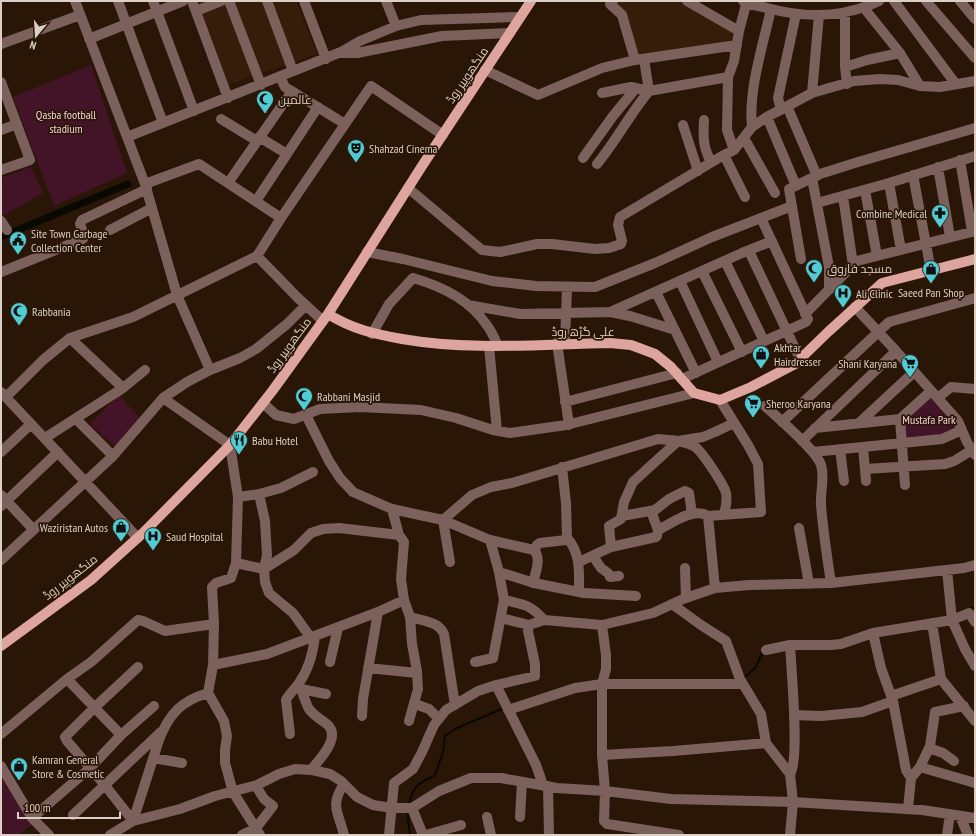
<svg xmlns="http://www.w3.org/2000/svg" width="976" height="836" viewBox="0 0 976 836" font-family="'PT Sans Narrow',Cairo,sans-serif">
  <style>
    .built { fill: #361d09 }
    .green { fill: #431427 }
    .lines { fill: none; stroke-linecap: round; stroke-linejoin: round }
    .stream { stroke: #080900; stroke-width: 2 }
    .canal { stroke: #080900; stroke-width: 7 }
    .minor { stroke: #7b605c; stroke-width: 10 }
    .major { stroke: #dea59e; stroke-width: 10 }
    .labels { text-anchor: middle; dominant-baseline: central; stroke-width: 3.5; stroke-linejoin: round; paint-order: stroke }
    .street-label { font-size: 12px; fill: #dccfc5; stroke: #2a1607 }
    .poi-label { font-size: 12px; fill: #dccfc5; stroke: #2a1607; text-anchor: start }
    .park-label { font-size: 12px; fill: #f5cfda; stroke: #2a1607 }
  </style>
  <rect width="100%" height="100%" fill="#2a1607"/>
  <!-- built -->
  <path class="built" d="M195 1H296L317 54 227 85Z
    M617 1H680L732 32 731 44 637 56 615 4Z"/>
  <!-- green -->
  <path class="green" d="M91 65 127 173 54 206 13 97Z
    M31 167 43 193 1 217V178Z
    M931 391 962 430 901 443 900 419Z
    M119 395 140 418 117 448 90 424Z
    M1 769 37 821 18 835H1Z"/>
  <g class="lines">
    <!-- stream -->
    <path class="stream" d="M970 609 975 607
      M743 679 756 667 763 651
      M409 804C413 786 419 783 435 775L443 752 445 736 457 728 504 708
      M407 810 410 835"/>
    <!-- canal -->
    <path class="canal" d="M1 237 128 184"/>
    <!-- minor -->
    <path class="minor" d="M75 1 145 184 177 295 210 370
      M118 1 163 123
      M153 1 194 111
      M192 1 228 98
      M229 1 261 85
      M267 1 293 71
      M304 1 326 59
      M386 1 396 26
      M613 1 610 4 622 15 635 60
      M687 1 739 31
      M743 1C751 5 759 6 767 8 804 18 844 18 879 1
      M894 1 955 83
      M926 1 975 58
      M960 1 975 19
      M864 8 900 53 920 86
      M196 11 221 1
      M845 13V67L847 84
      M89 39 183 1
      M1 44 80 15
      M342 53H357L442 36 510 33
      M845 67 867 60 900 53
      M485 70 538 95 602 68 635 60 737 45
      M280 77 285 87 345 124
      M1 82 30 160 1 170
      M602 93 631 87 649 91 644 59
      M812 93 819 15
      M787 106 817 176
      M781 110 778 98 796 14
      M767 117 796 186
      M221 119 257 141
      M704 120C703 137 703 147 711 162
      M683 125 698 171
      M752 127C748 91 763 45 771 9
      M1 130 17 124
      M127 137 341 52 360 41 396 26 421 20 520 17
      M259 137 287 154
      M744 138 775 193
      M734 150 727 130 728 77 734 61 739 31 747 1
      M724 155 745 197
      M583 158 613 116 636 88
      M960 160 972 231
      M597 164C616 141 630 114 649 91L728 77
      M938 167 950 237
      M913 175 931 271
      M812 178 829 267V290
      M228 183 292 91
      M889 183 901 250
      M145 184 199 164 281 218
      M408 188 482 250 500 252 537 244H552L595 249 609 248 621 244 622 241 618 225 620 217 722 156 734 150 752 127 765 118 812 93 829 88 854 81 880 79 898 80 920 86 940 87 975 81
      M865 190 877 256
      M843 196 853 265
      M256 201 318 107
      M817 203 889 183 975 156
      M1 221 7 230
      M110 230 152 208
      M749 251 800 359
      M367 252 403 259 492 281 536 286 595 287 655 263 712 237 792 206
      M257 256 298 298 323 321
      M801 259 789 189 820 174 858 162 975 128
      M725 261 764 341
      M702 271 742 352
      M1 272 83 239 84 235 80 224 82 220 147 189
      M680 281 718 362
      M656 292 696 373
      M468 305 520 314 610 312 630 316 675 330
      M855 307 896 351 958 421 967 442 975 455
      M610 312 742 253 772 241
      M805 314 857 261 975 231
      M372 334 389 304 413 278C441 286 469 299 486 324 491 330 495 339 498 346
      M70 338 123 388
      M557 343 569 425
      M565 343 567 287
      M489 346 497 431
      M682 379 806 322 808 319 761 218
      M1 392 138 538
      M6 397 43 360 70 338 133 317 257 256 281 218 371 86 443 135
      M163 398 230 445 238 497 236 563 231 578 216 583 212 587 214 624 213 665 208 693 224 721 227 736 225 750V763L233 792 260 835
      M938 398 951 387 975 389
      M565 402 677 373
      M263 403 276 415 294 419 320 409 360 407 421 410 456 418 493 430 510 433 566 425 694 393
      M765 406C778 418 817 451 821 465 825 478 820 492 821 505 823 531 827 557 831 583
      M306 415 329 461 340 478 353 492 392 509 443 520 490 540 534 550C542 559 535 573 533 583
      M76 419 113 456
      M900 419 905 485
      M782 422 889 322 975 298
      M859 423 914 372
      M815 428 900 419 931 391
      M45 438 123 388 145 370
      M802 441 896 351
      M863 447 866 481
      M840 449 844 481
      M1 452 31 424
      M813 452 942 439 962 430
      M865 469 945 464 954 461 972 450
      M259 494 265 521 267 555 264 569 265 582 269 593 293 613 311 638
      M1 495 33 529
      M238 497 259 494 281 488 313 472
      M1 506 58 452
      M392 509 399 535 404 542 401 579 404 600 410 617 412 644 417 671 418 689 409 721
      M651 511 658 530
      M622 516 655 510 669 499 685 491 689 493 692 514
      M799 528 809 584
      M567 538C581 553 579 573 579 592
      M611 547 609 526 621 519 624 502 633 482 678 441 703 437 715 432 734 423
      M534 550 537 545 540 543 566 540 567 538 566 503 562 467
      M593 556 601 568 608 573 610 577 619 576
      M1 560 113 456 163 398 187 382 210 370 240 358 256 349 287 324 306 305
      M450 562 443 520 472 495 491 487 512 483 658 439C670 440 683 440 694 446 702 451 721 481 725 490 728 497 726 507 724 514
      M579 562 611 547 656 537 657 536 658 530C672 523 693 507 708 516
      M236 563 264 569 294 550 311 533 323 529 339 528 399 535
      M685 568 686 598
      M947 570 952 620 965 649 975 666
      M499 572 534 583 584 593 636 596
      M715 588 708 516 761 512 758 464 748 445 720 400
      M504 600C524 605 530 604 544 620
      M672 604 701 625 726 641 740 679 761 714 766 743 790 774 793 802 790 835
      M410 617C423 621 438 621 444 634L455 705
      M501 618 529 625
      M932 623 941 679 975 721
      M602 625 606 655V669L602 684V755L605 791 604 821 607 824 679 835
      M873 633 881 668 893 701 906 770 911 778
      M766 650 790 645H830L841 644 873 633 952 620 969 613 975 622
      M330 662 338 628
      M475 662 493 658 504 600 499 572 490 540
      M213 665 267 654 378 612 404 600
      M138 667 94 708 65 737 67 741 104 784 133 821 180 809 215 796 257 785 279 774 295 769 312 770 330 774 341 781 357 797 373 805 392 808H412L439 791 471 778H501L557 788 605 791 671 799 793 802 922 810 975 818
      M368 668 417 673
      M67 679 121 735
      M299 684C302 691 306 704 309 709 314 716 322 720 328 725 341 738 319 760 311 770
      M496 685 536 765 543 785
      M301 689 326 694
      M891 696 941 679
      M415 704 429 709 439 719
      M508 710 575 688 602 684H743
      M794 715 821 716 862 712 893 701
      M362 716 363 699 378 612
      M1 734 67 679 91 662 138 620 143 621 165 631 214 624
      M290 734 286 700C289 694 295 689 299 683 309 669 313 654 315 636
      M929 748 943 753 954 761
      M602 755 673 751 766 743
      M153 758 182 763
      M1 766 32 818 49 835
      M920 767 975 783
      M790 774C800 761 791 667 790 645
      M344 784C329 806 339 813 344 835
      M548 786 549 835
      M412 808 423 835
      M908 809 911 778 920 767 930 746 935 712 964 706
      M73 815 161 732
      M960 816 968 835
      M487 817 491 835
      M520 817 522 782
      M32 818 90 768 121 735 154 706
      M110 835 133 821 159 740C169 714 181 701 208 693
      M242 835 256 828 273 806 264 799 256 786
      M389 835 394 783 413 769 422 752 434 725 446 710 478 691 496 685 535 676V664L528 631 529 625 544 620 602 625 653 613 683 599 715 588 749 585 831 583 964 568 975 565
      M426 835 461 825
      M947 835 950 814"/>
    <!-- major -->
    <path class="major" d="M328 314C352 329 374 334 402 339 471 351 541 344 610 343L631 345 655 354 671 367 694 393 720 400 751 387 795 364 828 332 882 283 975 259
      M1 646 91 580 143 533 230 445 273 390 328 314 422 166 531 1"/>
  </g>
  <!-- icons -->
  <defs>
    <g id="mosque-pin" transform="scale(0.9)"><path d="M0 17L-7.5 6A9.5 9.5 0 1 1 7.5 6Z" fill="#51ccd4" stroke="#2a1607"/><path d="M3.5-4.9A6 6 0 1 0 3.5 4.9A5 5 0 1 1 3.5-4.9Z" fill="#111"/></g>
    <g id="theatre-pin" transform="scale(0.9)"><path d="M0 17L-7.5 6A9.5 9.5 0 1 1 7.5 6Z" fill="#51ccd4" stroke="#2a1607"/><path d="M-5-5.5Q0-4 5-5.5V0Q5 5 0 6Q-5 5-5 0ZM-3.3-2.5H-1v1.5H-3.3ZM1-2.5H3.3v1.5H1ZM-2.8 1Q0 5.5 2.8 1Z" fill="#111"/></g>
    <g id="pharmacy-pin" transform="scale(0.9)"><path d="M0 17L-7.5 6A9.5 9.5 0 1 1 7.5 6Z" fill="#51ccd4" stroke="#2a1607"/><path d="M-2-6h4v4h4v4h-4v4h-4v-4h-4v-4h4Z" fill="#111"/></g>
    <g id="civic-pin" transform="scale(0.9)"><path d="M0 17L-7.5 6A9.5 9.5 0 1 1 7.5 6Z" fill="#51ccd4" stroke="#2a1607"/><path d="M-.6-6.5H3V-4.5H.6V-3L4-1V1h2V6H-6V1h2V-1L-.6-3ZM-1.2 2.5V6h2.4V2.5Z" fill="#111"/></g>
    <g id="shop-pin" transform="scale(0.9)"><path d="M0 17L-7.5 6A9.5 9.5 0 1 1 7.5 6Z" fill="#51ccd4" stroke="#2a1607"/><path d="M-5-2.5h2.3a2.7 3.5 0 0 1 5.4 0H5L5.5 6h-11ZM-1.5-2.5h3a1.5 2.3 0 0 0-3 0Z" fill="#111"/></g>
    <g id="hospital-pin" transform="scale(0.9)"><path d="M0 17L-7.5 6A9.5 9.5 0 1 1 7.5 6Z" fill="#51ccd4" stroke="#2a1607"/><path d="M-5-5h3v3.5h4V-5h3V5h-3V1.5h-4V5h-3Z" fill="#111"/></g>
    <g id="supermarket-pin" transform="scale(0.9)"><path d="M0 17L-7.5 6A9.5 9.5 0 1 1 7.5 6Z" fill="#51ccd4" stroke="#2a1607"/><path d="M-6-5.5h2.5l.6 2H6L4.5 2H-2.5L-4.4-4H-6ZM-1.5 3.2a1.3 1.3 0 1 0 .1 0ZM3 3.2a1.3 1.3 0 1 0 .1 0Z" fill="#111"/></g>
    <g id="restaurant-pin" transform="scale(0.9)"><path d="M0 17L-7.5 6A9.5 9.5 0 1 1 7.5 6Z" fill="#51ccd4" stroke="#2a1607"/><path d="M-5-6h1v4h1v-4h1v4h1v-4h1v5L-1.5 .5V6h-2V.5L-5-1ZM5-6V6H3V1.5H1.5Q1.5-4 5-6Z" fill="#111"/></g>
  </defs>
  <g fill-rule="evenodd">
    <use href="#mosque-pin" x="265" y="99"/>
    <use href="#theatre-pin" x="356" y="148"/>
    <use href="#pharmacy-pin" x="940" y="213"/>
    <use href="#civic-pin" x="18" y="240"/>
    <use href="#mosque-pin" x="814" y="268"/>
    <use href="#shop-pin" x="931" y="269"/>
    <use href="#hospital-pin" x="843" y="293"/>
    <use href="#mosque-pin" x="19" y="311"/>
    <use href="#shop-pin" x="761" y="354"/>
    <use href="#supermarket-pin" x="910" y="363"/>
    <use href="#mosque-pin" x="304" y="396"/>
    <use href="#supermarket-pin" x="753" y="403"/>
    <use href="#restaurant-pin" x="239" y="440"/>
    <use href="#shop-pin" x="121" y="527"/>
    <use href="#hospital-pin" x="153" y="536"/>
    <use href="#shop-pin" x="19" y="766"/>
  </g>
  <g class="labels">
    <!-- street labels -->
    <g class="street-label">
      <text transform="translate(467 75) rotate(-56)">منگھوپیر روڈ</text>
      <text x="583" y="331">علی گڑھ روڈ</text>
      <text transform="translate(289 345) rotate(-54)">منگھوپیر روڈ</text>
      <text transform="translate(70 577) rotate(-38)">منگھوپیر روڈ</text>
    </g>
    <!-- poi labels -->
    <g class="poi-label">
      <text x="278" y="99">عالمین</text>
      <text x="369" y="148">Shahzad Cinema</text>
      <text x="927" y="213" text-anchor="end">Combine Medical</text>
      <text x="31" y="233">Site Town Garbage<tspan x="31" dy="14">Collection Center</tspan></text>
      <text x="827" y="268">مسجد فاروق</text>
      <text x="931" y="292" text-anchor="middle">Saeed Pan Shop</text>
      <text x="856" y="293">Ali Clinic</text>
      <text x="32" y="311">Rabbania</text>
      <text x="774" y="347">Akhtar<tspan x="774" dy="14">Hairdresser</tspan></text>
      <text x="897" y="363" text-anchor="end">Shani Karyana</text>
      <text x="317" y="396">Rabbani Masjid</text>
      <text x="766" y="403">Sheroo Karyana</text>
      <text x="252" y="440">Babu Hotel</text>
      <text x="108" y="527" text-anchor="end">Waziristan Autos</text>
      <text x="166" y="536">Saud Hospital</text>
      <text x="32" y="759">Kamran General<tspan x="32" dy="14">Store &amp; Cosmetic</tspan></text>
    </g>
    <!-- park labels -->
    <g class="park-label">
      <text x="66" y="114">Qasba football<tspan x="66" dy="14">stadium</tspan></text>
      <text x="929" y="419">Mustafa Park</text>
    </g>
  </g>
  <!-- border -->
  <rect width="976" height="836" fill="none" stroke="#dccfc5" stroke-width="4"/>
  <!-- north arrow -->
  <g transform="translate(36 36) rotate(198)" stroke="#2a1607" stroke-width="3" paint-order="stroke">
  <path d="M0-3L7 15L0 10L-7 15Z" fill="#dccfc5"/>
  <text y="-6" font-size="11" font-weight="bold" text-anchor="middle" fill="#dccfc5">N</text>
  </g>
  <!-- scale -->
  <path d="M18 812v6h102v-6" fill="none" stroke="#dccfc5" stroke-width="2"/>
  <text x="24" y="812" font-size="12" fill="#dccfc5" stroke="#2a1607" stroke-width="3" paint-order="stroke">100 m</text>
</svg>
